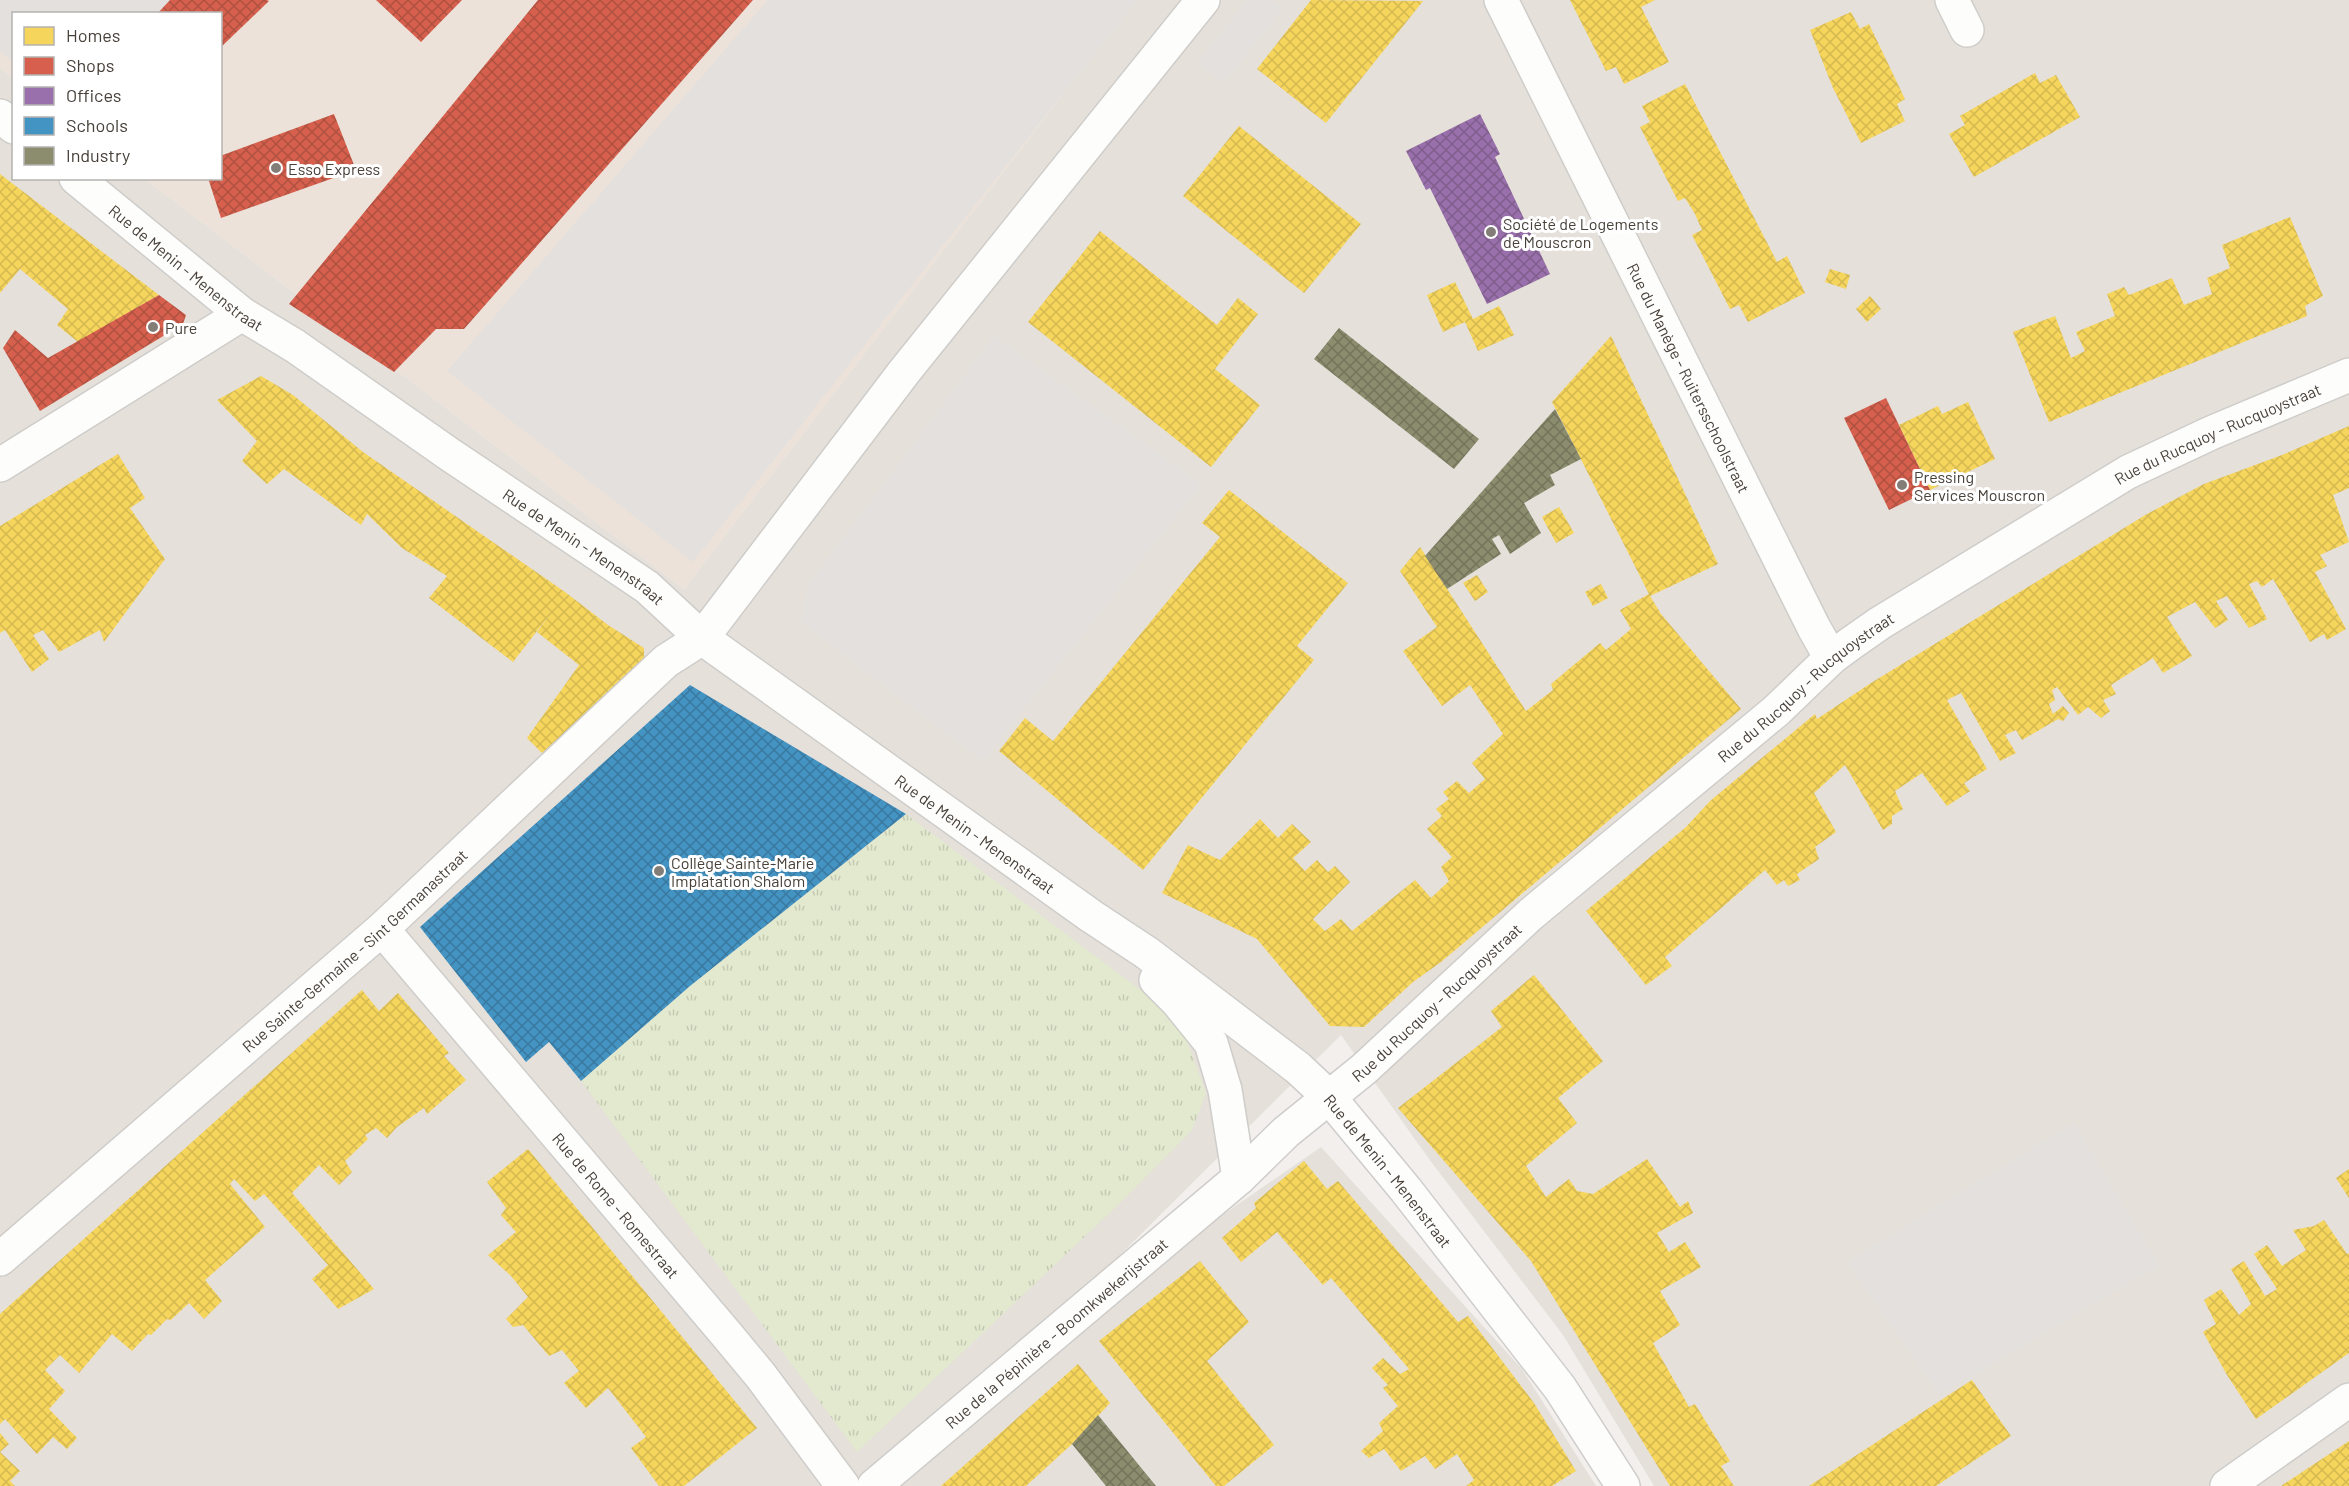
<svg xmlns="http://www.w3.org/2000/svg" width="2349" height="1486" viewBox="0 0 2349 1486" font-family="Barlow,sans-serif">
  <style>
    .residential { fill: #e5e0da }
    .commercial { fill: #ece2d9 }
    .park { fill: url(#park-tufts) }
    .parking { fill: #e3e0dd }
    .homes { fill: url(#homes-cross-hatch) }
    .shops { fill: url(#shops-cross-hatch) }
    .offices { fill: url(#offices-cross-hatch) }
    .schools { fill: url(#schools-cross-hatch) }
    .industry { fill: url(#industry-cross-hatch) }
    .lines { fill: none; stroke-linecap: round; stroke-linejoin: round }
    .minor-casing { stroke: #cfcdca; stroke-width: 36 }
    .tertiary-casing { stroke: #cfcdca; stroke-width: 36 }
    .minor { stroke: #fdfdfc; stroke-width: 33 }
    .tertiary { stroke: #fdfdfc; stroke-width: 33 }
    .poi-dot { fill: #837d78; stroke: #fff; stroke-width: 2 }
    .labels { text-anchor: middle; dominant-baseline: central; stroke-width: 6; stroke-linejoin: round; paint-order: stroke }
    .poi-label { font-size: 16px; fill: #474039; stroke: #fff; text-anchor: start }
    .street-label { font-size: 16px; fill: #474039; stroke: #fff }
  </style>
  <defs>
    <pattern id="park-tufts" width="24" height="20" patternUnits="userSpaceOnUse" patternTransform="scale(1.5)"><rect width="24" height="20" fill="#e2e9ce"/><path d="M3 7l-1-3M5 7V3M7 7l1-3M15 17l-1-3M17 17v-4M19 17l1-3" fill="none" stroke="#c3c9b2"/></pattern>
    <pattern id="homes-cross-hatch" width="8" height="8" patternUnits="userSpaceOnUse" patternTransform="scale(1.5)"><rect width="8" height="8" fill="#f6d55c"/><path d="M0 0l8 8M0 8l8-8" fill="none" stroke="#d4b851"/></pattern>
    <pattern id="shops-cross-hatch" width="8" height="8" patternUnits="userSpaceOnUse" patternTransform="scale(1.5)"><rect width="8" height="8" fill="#d6604d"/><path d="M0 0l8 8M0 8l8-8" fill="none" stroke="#af5141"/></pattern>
    <pattern id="offices-cross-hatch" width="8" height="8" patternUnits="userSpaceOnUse" patternTransform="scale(1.5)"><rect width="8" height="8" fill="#9970ab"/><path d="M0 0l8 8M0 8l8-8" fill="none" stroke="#7f5d8c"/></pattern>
    <pattern id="schools-cross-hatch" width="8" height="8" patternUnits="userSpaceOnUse" patternTransform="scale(1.5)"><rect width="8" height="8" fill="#4393c3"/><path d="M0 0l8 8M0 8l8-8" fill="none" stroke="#3a799f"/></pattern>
    <pattern id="industry-cross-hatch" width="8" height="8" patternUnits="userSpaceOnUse" patternTransform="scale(1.5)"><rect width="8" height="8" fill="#8c8c6e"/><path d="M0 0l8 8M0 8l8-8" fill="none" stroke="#74745b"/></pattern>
  </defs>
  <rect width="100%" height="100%" fill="#f2efec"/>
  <!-- residential -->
  <path class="residential" d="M1135 0H2349V1486H1654L1563 1335 1429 1159 1341 1035 1115 1260 867 1486H0V68L13 78 14 178 145 179 684 589Z
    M1321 1147 1522 1369 1596 1486H874L1127 1281Z"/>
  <!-- commercial -->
  <path class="commercial" d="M0 0H1135L684 589 145 179 220 178V14H14L13 78 0 68Z"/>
  <!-- park -->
  <path class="park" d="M906 814 1179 1019 1206 1093 1192 1130 1117 1206 857 1452 581 1081 690 986Z"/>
  <!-- parking -->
  <path class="parking" d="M0 0H172L158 13 14 14 13 62 0 51Z
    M768 0H1137L693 562 447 371Z
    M1247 0H1270L1282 9 1223 83 1197 63Z
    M994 336 1201 484 983 761 801 622 807 587Z
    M2074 1123 2159 1265 1940 1395 1847 1262Z"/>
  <!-- homes -->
  <path class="homes" d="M1311 0 1423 1 1326 123 1257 69Z
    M1570 0H1655L1641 7 1669 62 1624 84 1616 67 1606 71Z
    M1851 12 1860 29 1869 24 1905 99 1897 104 1905 121 1861 143 1833 88 1810 30Z
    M2035 73 2040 83 2056 75 2080 117 1974 177 1949 134 1965 125 1960 116Z
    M1685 84 1777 262 1787 256 1805 293 1748 322 1739 305 1730 309 1692 235 1702 230 1695 214 1685 198 1678 201 1640 127 1650 122 1642 106Z
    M1239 126 1361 224 1304 293 1183 196Z
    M0 174 88 241 159 295 78 342 57 325 68 309 20 269 0 293Z
    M2290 217 2323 296 2305 306 2307 316 2049 422 2013 332 2055 316 2071 358 2085 351 2076 332 2115 316 2107 294 2124 287 2129 295 2172 278 2184 305 2212 294 2207 278 2230 268 2222 245Z
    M1100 231 1217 325 1238 298 1258 314 1215 369 1260 405 1211 467 1028 322Z
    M1830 269 1850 275 1846 289 1825 282Z
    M1455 282 1473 319 1499 306 1514 335 1478 351 1465 322 1443 332 1427 295Z
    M1870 296 1881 309 1867 322 1856 309Z
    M1611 336 1718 564 1650 596 1661 614 1741 709 1441 962 1413 982 1364 1027 1330 1026 1257 939 1162 893 1188 845 1220 860 1260 819 1278 838 1292 824 1311 842 1293 858 1305 871 1317 860 1328 872 1335 866 1350 882 1313 919 1325 931 1341 919 1352 931 1415 880 1431 898 1449 881 1441 867 1452 857 1427 829 1442 816 1436 809 1449 799 1443 792 1457 781 1469 793 1485 779 1472 763 1503 734 1470 685 1442 706 1403 651 1437 627 1400 571 1420 547 1526 711 1553 690 1551 684 1600 643 1606 650 1631 629 1620 610 1649 594 1552 402Z
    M261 376 293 395 363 452 565 592 608 625 644 648V660L542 753 527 738 579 665 537 632 551 613 513 662 429 598 447 576 402 548 367 514 361 525 284 469 267 484 242 461 257 441 217 400Z
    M1968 402 1995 459 1930 490 1899 425 1938 406 1942 414Z
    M2349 426V488L2333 495 2349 542 2320 555 2327 566 2315 572 2346 629 2327 640 2324 634 2310 642 2273 579 2262 587 2257 581 2249 584 2267 619 2249 628 2227 596 2216 601 2228 620 2215 628 2195 602 2167 617 2192 656 2163 673 2153 658 2111 685 2116 694 2103 700 2110 711 2101 718 2088 707 2078 715 2057 687 2052 690 2055 700 2049 704 2053 714 2063 706 2069 713 2063 721 2058 719 2022 740 2016 730 2005 735 2016 753 2000 761 1961 693 1947 700 1987 769 1964 783 1970 791 1947 806 1922 773 1895 791 1903 809 1892 816V824L1883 830 1845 765 1814 793 1836 832 1815 847 1819 859 1797 874 1800 880 1788 886 1784 880 1777 885 1765 870 1665 957 1672 966 1646 985 1586 911 1686 827 1710 801 1815 714 1817 719 1871 683 2147 514 2204 484 2282 455Z
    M118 454 145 498 130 508 165 559 104 642 100 630 59 652 43 630 33 635 49 659 32 672 5 630 0 633V526Z
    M1229 490 1348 583 1297 646 1314 660 1143 870 999 751 1025 718 1053 741 1220 537 1202 523Z
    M1559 507 1574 533 1556 543 1542 517Z
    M1477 575 1488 592 1475 601 1463 583Z
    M1601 584 1608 598 1593 606 1585 592Z
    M1534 975 1603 1061 1558 1098 1577 1123 1526 1166 1546 1197 1569 1179 1577 1191 1593 1194 1647 1159 1680 1207 1688 1201 1693 1213 1657 1233 1669 1252 1685 1242 1701 1267 1660 1291 1680 1325 1653 1343 1689 1407 1695 1404 1730 1461 1721 1466 1734 1486H1670L1531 1261 1398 1108 1502 1027 1491 1011Z
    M362 990 379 1011 398 993 449 1053 444 1056 466 1080 427 1114 424 1108 397 1127 387 1138 376 1128 365 1135 368 1139 345 1161 352 1172 339 1185 319 1165 292 1193 374 1289 338 1309 312 1279 328 1265 264 1194 255 1201 234 1179 230 1184 265 1227 205 1280 222 1301 204 1319 189 1303 171 1320 167 1319 151 1335 148 1334 132 1351 112 1334 79 1373 60 1355 45 1370 65 1391 49 1409 77 1438 67 1449 53 1437 37 1454 5 1419 0 1424V1314Z
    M528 1149 757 1428 684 1486H659L631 1448 646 1437 608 1388 586 1408 564 1383 579 1371 562 1350 549 1356 523 1325 513 1327 506 1319 528 1297 511 1276 488 1255 516 1232 501 1215 506 1208 487 1182Z
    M1304 1161 1327 1189 1338 1181 1458 1322 1468 1316 1534 1403 1576 1471 1552 1486H1466L1474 1480 1457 1454 1435 1469 1425 1456 1401 1471 1384 1449 1369 1458 1361 1451 1383 1431 1379 1423 1398 1406 1383 1388 1388 1385 1372 1368 1383 1358 1400 1374 1409 1369 1331 1278 1323 1285 1277 1232 1241 1262 1222 1238 1256 1208 1254 1203Z
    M2349 1169V1198L2336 1178Z
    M2324 1220 2347 1254 2349 1253V1353L2256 1419 2227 1375 2203 1332 2216 1324 2204 1300 2221 1289 2239 1315 2251 1304 2231 1269 2244 1261 2265 1296 2277 1289 2254 1254 2267 1245 2282 1266 2306 1250 2293 1230 2314 1226Z
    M1200 1261 1249 1322 1207 1361 1274 1445 1224 1486H1216L1099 1341Z
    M1078 1364 1110 1403 1072 1444 1026 1486H941Z
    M1972 1380 2011 1436 1936 1486H1809Z
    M0 1433 9 1444 0 1452 20 1471 10 1481 15 1486H0Z
    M2349 1441V1486H2281Z"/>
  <!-- shops -->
  <path class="shops" d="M170 0H267L269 1 220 48V14H157Z
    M376 0H462L421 42Z
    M538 0H753L464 329H436L394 372 289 304Z
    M334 114 356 170 221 218 208 178H220V156Z
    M159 295 186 315 183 324 40 411 3 348 15 330 48 358Z
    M1886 398 1930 490 1889 510 1844 418Z"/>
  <!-- offices -->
  <path class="offices" d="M1480 114 1500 154 1495 157 1550 274 1487 304 1430 188 1426 190 1406 151Z"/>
  <!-- schools -->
  <path class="schools" d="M690 685 906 814 690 986 581 1081 549 1042 526 1062 420 927Z"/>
  <!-- industry -->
  <path class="industry" d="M1339 328 1479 439 1454 469 1314 359Z
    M1555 409 1581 459 1550 475 1555 485 1524 503 1541 533 1510 554 1499 535 1492 539 1501 554 1447 589 1425 556Z
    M1098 1415 1156 1486H1106L1072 1444Z"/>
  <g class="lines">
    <!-- minor casing -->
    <g class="minor-casing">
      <g id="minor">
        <path id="s1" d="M1501 0 1814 628 1831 658"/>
        <path d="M1952 0 1967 30"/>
        <path d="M0 465 242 314"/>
        <path id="s2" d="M382 929 727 1335 761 1376 843 1486"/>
        <path id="s3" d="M0 1259 382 929 666 661 702 638 904 372 1203 0"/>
        <path d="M2227 1486 2349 1400"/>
      </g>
    </g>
    <!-- tertiary casing -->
    <g class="tertiary-casing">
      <g id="tertiary">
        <path d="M0 116 14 127"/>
        <path id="s4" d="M76 178 242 314 295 346 449 454 647 587 702 638 1091 916 1147 953 1298 1068 1329 1097 1406 1190 1560 1388 1623 1486"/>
        <path d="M1156 980 1177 1001 1211 1043 1225 1090 1239 1178"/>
        <path id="s5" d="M874 1486 1239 1178 1286 1132 1364 1069 1531 914 1776 711 1831 658 1850 644 1880 623 2128 472 2211 433 2349 375"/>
      </g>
    </g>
    <!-- minor -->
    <use href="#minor" class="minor"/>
    <!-- tertiary -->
    <use href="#tertiary" class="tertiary"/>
  </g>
  <!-- markers -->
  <g class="poi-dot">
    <circle cx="276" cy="168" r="6"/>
    <circle cx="1491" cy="232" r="6"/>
    <circle cx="153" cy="327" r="6"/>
    <circle cx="1902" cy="485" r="6"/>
    <circle cx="659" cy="871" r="6"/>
  </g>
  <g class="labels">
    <!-- poi labels -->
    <g class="poi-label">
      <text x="288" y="168">Esso Express</text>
      <text x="1503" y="223">Société de Logements<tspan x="1503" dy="18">de Mouscron</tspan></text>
      <text x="165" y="327">Pure</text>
      <text x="1914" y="476">Pressing<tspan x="1914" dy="18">Services Mouscron</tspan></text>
      <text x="671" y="862">Collège Sainte-Marie<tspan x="671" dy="18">Implatation Shalom</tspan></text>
    </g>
    <!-- street labels -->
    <g class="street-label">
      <text stroke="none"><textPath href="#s4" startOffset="142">Rue de Menin - Menenstraat</textPath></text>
      <text stroke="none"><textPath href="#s1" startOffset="422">Rue du Manège - Ruitersschoolstraat</textPath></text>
      <text stroke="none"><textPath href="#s5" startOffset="1714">Rue du Rucquoy - Rucquoystraat</textPath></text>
      <text stroke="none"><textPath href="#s4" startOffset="628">Rue de Menin - Menenstraat</textPath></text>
      <text stroke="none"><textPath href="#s5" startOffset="1228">Rue du Rucquoy - Rucquoystraat</textPath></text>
      <text stroke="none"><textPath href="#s4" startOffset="1114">Rue de Menin - Menenstraat</textPath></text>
      <text stroke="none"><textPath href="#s3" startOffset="470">Rue Sainte-Germaine - Sint Germanastraat</textPath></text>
      <text stroke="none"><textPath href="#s5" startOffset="742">Rue du Rucquoy - Rucquoystraat</textPath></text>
      <text stroke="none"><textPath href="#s4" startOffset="1650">Rue de Menin - Menenstraat</textPath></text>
      <text stroke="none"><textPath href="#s2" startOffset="362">Rue de Rome - Romestraat</textPath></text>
      <text stroke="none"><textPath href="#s5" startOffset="238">Rue de la Pépinière - Boomkwekerijstraat</textPath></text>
    </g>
  </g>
  <!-- legend -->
  <rect x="12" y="12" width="210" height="168" fill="#ffffff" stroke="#b5b3b0" stroke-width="1.5"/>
  <rect x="24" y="27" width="30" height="18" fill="#f6d55c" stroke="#b5b3b0" stroke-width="1.5"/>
  <text x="66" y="42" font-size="18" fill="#474039">Homes</text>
  <rect x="24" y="57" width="30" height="18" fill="#d6604d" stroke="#b5b3b0" stroke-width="1.5"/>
  <text x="66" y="72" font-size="18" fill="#474039">Shops</text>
  <rect x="24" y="87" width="30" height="18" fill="#9970ab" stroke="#b5b3b0" stroke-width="1.5"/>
  <text x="66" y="102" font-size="18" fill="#474039">Offices</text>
  <rect x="24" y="117" width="30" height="18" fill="#4393c3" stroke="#b5b3b0" stroke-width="1.5"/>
  <text x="66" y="132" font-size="18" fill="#474039">Schools</text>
  <rect x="24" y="147" width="30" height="18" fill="#8c8c6e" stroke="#b5b3b0" stroke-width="1.5"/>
  <text x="66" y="162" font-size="18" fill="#474039">Industry</text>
</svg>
